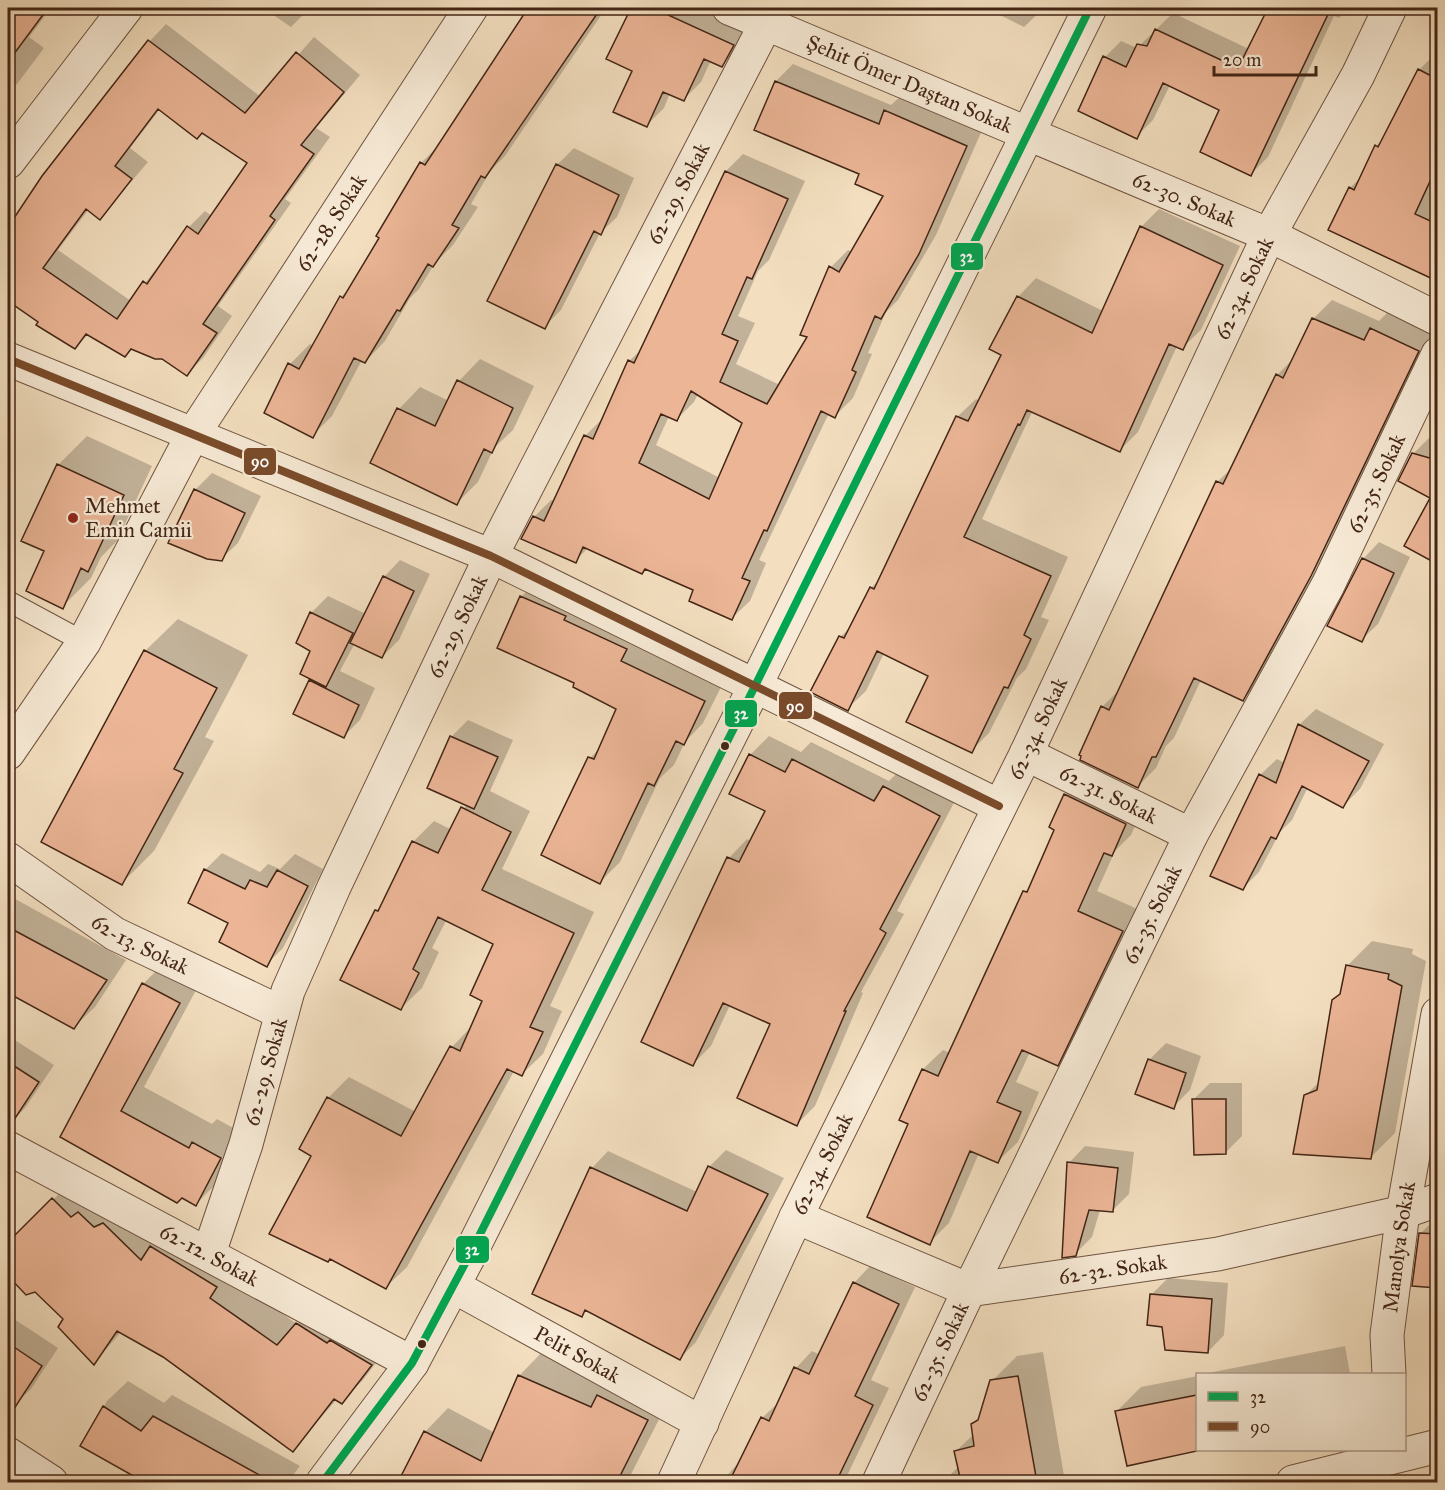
<svg xmlns="http://www.w3.org/2000/svg" width="1445" height="1490" viewBox="0 0 1445 1490" font-family="'IM FELL Great Primer',serif">
  <style>
    .shadow { fill: #0003; fill-rule: evenodd }
    .building { fill: #ebb596; stroke: #432515; stroke-width: 1.5; fill-rule: evenodd }
    .lines { fill: none; stroke-linecap: round; stroke-linejoin: round }
    .service-casing { stroke: #6f5440; stroke-width: 22 }
    .minor-casing { stroke: #6f5440; stroke-width: 35 }
    .tertiary-casing { stroke: #6f5440; stroke-width: 35 }
    .service { stroke: #f7ead6; stroke-width: 20 }
    .minor { stroke: #f7ead6; stroke-width: 33 }
    .tertiary { stroke: #f7ead6; stroke-width: 33 }
    .bus-1-casing { stroke: #f7ead6; stroke-width: 12 }
    .bus-2-casing { stroke: #f7ead6; stroke-width: 12 }
    .bus-1 { stroke: #00a651; stroke-width: 8 }
    .bus-2 { stroke: #7a4b2a; stroke-width: 8 }
    .poi-dot { fill: #8f2418; stroke: #f7ead6; stroke-width: 2 }
    .bus-dot { fill: #432515; stroke: #f7ead6; stroke-width: 2 }
    .labels { text-anchor: middle; dominant-baseline: central; stroke-width: 4.5; stroke-linejoin: round; paint-order: stroke }
    .street-label { font-size: 21px; fill: #432515; stroke: #f7ead6 }
    .poi-label { font-size: 21px; fill: #432515; stroke: #f7ead6; text-anchor: start }
    .line-badge { stroke: #f7ead6; stroke-width: 2 }
    .badge-label { font-size: 16px; text-anchor: middle; font-weight: bold; fill: #fff }
  </style>
  <rect width="100%" height="100%" fill="#f3dfc0"/>
  <filter id="stains"><feTurbulence type="fractalNoise" baseFrequency=".00333" numOctaves="4"/><feColorMatrix values="0 0 0 0 .2 0 0 0 0 .09 0 0 0 0 .02 0 0 0 .5 -.17"/></filter>
  <radialGradient id="worn" r=".72"><stop offset=".6" stop-color="#630" stop-opacity="0"/><stop offset="1" stop-color="#630" stop-opacity=".3"/></radialGradient>
  <!-- shadow -->
  <path class="shadow" d="M8 8H51L29 37 44 48 8 96Z
    M263 8H310L291 27Z
    M399 8H420L412 16Z
    M529 8H606L505 156 491 170 471 204 478 207 453 245 435 263 419 289 410 298 385 341 365 362 362 360 332 416 312 436 290 364 310 344 314 346 341 297 350 288 381 238 378 236 421 163 439 145Z
    M633 8H705L749 28 739 49 722 65 711 60 701 82 684 99 670 93 664 108 647 125 634 70 608 58Z
    M986 8H1044L1024 27Z
    M1266 8H1349L1339 18 1334 16 1268 157 1251 174 1221 109 1170 85 1153 120 1136 137 1105 57 1121 41 1137 48 1173 13 1249 49 1269 9Z
    M166 24 261 97 314 37 360 75 316 128 330 137 285 199 291 203 218 306 232 316 203 358 187 374 162 357 133 348 125 355 89 334 75 347 8 299V228L43 177 150 41ZM160 109 249 163 212 216 205 211 189 227 131 301 58 250 89 209 100 218 148 162 130 148Z
    M1436 53 1438 54V279L1330 229 1350 188 1363 175 1376 146 1385 137 1419 70Z
    M793 64 891 105 903 94 983 128 936 235 898 300 886 312 868 353 872 354 853 398 835 416 829 413 759 560 766 563 750 601 732 618 695 590 646 568 588 548 575 561 534 517 551 500 555 501 586 435 603 418 629 361 644 347 726 171 743 154 805 181 769 260 758 271 738 316 755 323 736 364 780 385 809 336 831 267 848 250 852 252 885 195 776 81ZM698 394 744 423 720 478 656 445 669 416 677 419 694 402Z
    M574 148 634 178 617 217 600 233 561 310 544 327 557 165Z
    M1159 209 1240 246 1201 330 1182 348 1177 346 1138 432 1119 451 1033 410 982 519 1068 557 1041 617 1049 620 1026 669 1017 678 989 733 971 751 930 675 884 653 866 691 847 709 840 637 853 625 871 588 881 578 957 417 976 399 980 401 1003 354 1018 297 1036 278 1103 311 1141 227Z
    M1332 300 1379 321 1389 311 1436 333 1329 557 1261 681 1243 699 1201 680 1174 738 1166 746 1156 768 1138 786 1102 707 1120 689 1217 482 1234 466 1277 375 1294 358 1314 318Z
    M480 359 534 386 513 430 494 448 478 482 456 504 399 409 420 387 449 401 459 381Z
    M87 436 152 466 117 541 101 557 91 578 62 607 46 550 23 540 58 465Z
    M1430 437 1438 440V562L1406 545 1432 498 1413 454Z
    M212 473 261 496 238 543 221 559 195 490Z
    M1379 542 1410 557 1378 624 1361 640 1363 559Z
    M400 560 430 574 399 640 382 657 355 643 340 671 375 688 360 720 344 736 310 681 313 679 311 613 328 596 366 614 384 577Z
    M541 577 724 681 703 723 685 742 674 765 660 778 620 862 600 882 590 758 602 746 618 708 576 682 521 597Z
    M178 619 248 655 205 737 214 741 154 851 122 883 145 651Z
    M1316 709 1384 744 1360 789 1343 806 1308 787 1292 820 1280 832 1259 872 1242 889 1260 775 1277 759 1285 763 1299 725Z
    M468 720 513 740 490 791 530 811 502 869 594 912 550 1006 562 1011 543 1054 522 1074 514 1071 407 1267 386 1287 314 1155 328 1098 349 1077 416 1112 452 1047 472 1026 484 1000 495 943 447 919 432 948 439 952 422 988 401 1008 376 911 384 903 413 842 434 821 452 830 467 804 451 737Z
    M769 736 801 752 811 742 889 781 902 768 957 797 897 911 904 914 861 992 863 993 815 1106 797 1124 772 1023 730 1005 711 1046 692 1065 729 858 747 839 751 841 767 811 750 755Z
    M1085 775 1145 804 1131 835 1115 851 1097 891 1142 911 1077 1044 1057 1064 1030 1052 1016 1082 1039 1092 1018 1142 998 1161 979 1153 949 1223 929 1243 910 1123 901 1119 923 1069 943 1050 950 1053 1025 892 1032 885 1056 829 1051 826 1065 795Z
    M222 853 260 872 268 864 280 869 295 854 323 869 283 948 266 965 230 923 190 902 205 870Z
    M8 895 126 960 95 1007 74 1027 17 997 13 1001 8 998Z
    M1372 941 1413 949 1412 954 1426 961 1395 1133 1370 1158 1305 1096 1320 1081 1333 1000 1342 991 1347 966Z
    M167 960 202 979 144 1087 212 1124 217 1119 244 1134 220 1180 196 1204 62 1137 143 984Z
    M10 1037 54 1065 25 1108 9 1124 8 1040Z
    M1166 1043 1201 1056 1190 1090 1173 1107 1137 1093 1150 1059Z
    M1210 1083H1242V1136L1225 1153 1193 1100Z
    M1085 1146 1134 1152 1129 1194 1112 1211 1100 1210 1092 1237 1075 1254 1069 1163Z
    M726 1150 784 1178 696 1342 680 1358 587 1310 582 1315 592 1168 608 1151 697 1192 709 1167Z
    M74 1179 230 1277 297 1324 318 1303 391 1344 362 1381 341 1402 337 1399 292 1450 164 1355 121 1332 94 1363 64 1319 35 1291 26 1293 8 1274V1244Z
    M1437 1217 1438 1287 1414 1285 1421 1233Z
    M870 1266 915 1287 871 1380 889 1388 846 1478 841 1482H721L741 1460 762 1418 779 1402 796 1368 812 1351 820 1355 854 1283Z
    M1168 1278 1228 1283 1224 1335 1208 1352 1163 1326 1151 1295Z
    M8 1315 58 1348 31 1389 14 1405 8 1401Z
    M1345 1346 1350 1374H1203Z
    M542 1352 671 1396 627 1482 401 1481 425 1432 448 1408 495 1433 519 1376Z
    M1043 1352 1064 1476 1057 1482H952L951 1474 959 1466 956 1451 974 1434 972 1424 981 1416 992 1381 1017 1356Z
    M1198 1376V1450H1200L1128 1465 1116 1412 1141 1387Z
    M128 1381 164 1403 172 1395 300 1466 288 1482H147L82 1445 107 1401Z
    M8 1470 34 1482H8Z"/>
  <!-- building -->
  <path class="building" d="M8 8H48L8 62Z
    M528 8H601L485 178 481 176 452 225 459 228 433 267 428 264 400 311 397 310 365 363 354 358 313 438 264 413 288 363 299 369 340 296 343 298 379 238 376 236 420 162 425 165Z
    M631 8H653L734 45 722 67 704 59 684 101 663 92 647 127 613 112 632 71 606 59Z
    M1268 8H1331L1251 176 1200 152 1219 110 1163 83 1137 139 1078 111 1103 56 1126 67 1137 44 1147 46 1155 29 1238 68Z
    M148 40 245 113 296 52 344 92 301 145 314 154 270 216 275 220 203 324 217 333 187 376 162 359H155L131 349 125 357 86 334 75 349 36 325 38 322 8 301V227L42 176ZM158 109 197 139 202 133 247 163 198 234 187 226 147 284 143 281 117 319 43 268 86 209 100 220 132 179 115 166Z
    M1418 69 1437 79V166L1415 214 1437 224V281L1328 230 1349 187 1354 190 1375 145 1378 147Z
    M775 81 879 124 884 110 967 146 919 254 881 319 875 316 852 370 856 372 835 418 821 411 767 531 764 530 742 578 750 581 732 620 689 601 693 590 645 569 642 574 583 547 576 563 521 539 533 516 544 521 584 435 593 439 628 360 634 363 725 171 788 199 752 279 747 277 722 334 738 341 720 382 767 404 807 337 800 335 829 266 839 272 883 196 855 184 859 174 754 130ZM691 391 742 423 709 499 639 463 661 414 677 421Z
    M556 164 619 195 601 235 594 231 545 329 487 301Z
    M1140 226 1223 265 1183 350 1169 344 1120 452 1027 410 1020 425 1018 424 964 537 1051 576 1024 635 1031 639 1008 688 1004 687 972 753 906 722 928 676 877 651 848 711 810 692 839 636 844 638 870 587 874 589 956 416 968 421 1001 355 989 349 1017 296 1092 333Z
    M1312 318 1364 340 1370 328 1419 351 1311 576 1243 701 1194 678 1156 757H1152L1138 788 1080 760 1081 756 1079 755 1101 706 1109 710 1216 481 1223 484 1276 374 1283 378Z
    M457 380 513 408 492 453 484 449 457 505 370 463 397 408 435 426Z
    M1412 453 1437 460V564L1404 546 1430 498 1398 481Z
    M57 464 124 495 88 572 81 568 63 609 26 591 44 551 21 541Z
    M194 489 245 513 222 561 207 559 168 543Z
    M1362 558 1394 573 1362 642 1327 626Z
    M383 576 414 591 382 658 350 643Z
    M520 596 566 616 564 620 627 649 621 661 705 701 684 745 676 741 654 786 648 783 600 884 541 855 588 757 594 759 616 709 573 687 574 683 497 648Z
    M310 612 353 633 326 687 300 674 310 651 296 643Z
    M144 650 217 688 174 769 183 773 122 885 41 842Z
    M309 680 359 705 344 738 293 714Z
    M1298 724 1369 761 1343 808 1302 786 1276 839 1271 837 1243 890 1210 876 1259 774 1276 783Z
    M450 736 498 757 474 809 427 788Z
    M749 754 785 772 792 759 874 801 883 786 940 816 880 929 886 933 844 1011H846L797 1126 737 1098 770 1024 723 1003 693 1066 641 1042 727 857 739 862 765 811 729 794Z
    M1064 794 1126 824 1112 856 1104 853 1078 911 1123 931 1058 1066 1022 1050 997 1102 1021 1112 998 1163 970 1151 930 1245 867 1217 908 1124 899 1120 922 1069 938 1076 1023 891 1027 892 1054 830 1049 827Z
    M461 807 511 832 482 890 574 933 530 1027 543 1032 522 1076 507 1069 386 1289 330 1259 328 1262 269 1234 311 1156 299 1149 327 1097 401 1136 450 1046 460 1051 482 1001 470 995 493 944 438 917 413 969 419 973 401 1010 340 980 375 910 378 911 412 841 438 853Z
    M204 869 245 889 250 880 267 887 277 870 308 886 267 967 219 942 228 923 188 903Z
    M8 927 107 980 74 1029 8 993Z
    M1346 965 1389 974 1388 979 1402 986 1371 1159 1293 1154 1304 1095 1317 1090 1332 1000 1340 994Z
    M142 983 180 1003 121 1111 189 1148 192 1142 221 1158 196 1206 182 1198 177 1203 60 1137Z
    M1148 1059 1186 1073 1174 1109 1135 1094Z
    M8 1062 39 1082 8 1129Z
    M1192 1099H1226V1154L1194 1155Z
    M1067 1162 1118 1168 1113 1212 1089 1210 1076 1256 1062 1258Z
    M708 1166 768 1194 680 1360 585 1310 582 1317 532 1294 590 1167 687 1211Z
    M52 1198 71 1217 78 1212 94 1227 103 1223 141 1260 150 1246 217 1287 210 1298 277 1345 296 1323 327 1343 330 1340 372 1365 342 1404 334 1399 293 1452 163 1357 117 1331 94 1365 58 1327 63 1319 35 1292 26 1295 8 1276V1242Z
    M1419 1233 1437 1234V1288L1412 1286Z
    M853 1282 899 1304 855 1396 873 1405 836 1482H729L761 1417 769 1421 794 1367 809 1374Z
    M1150 1294 1212 1299 1208 1353 1165 1350 1162 1327 1147 1325Z
    M8 1343 42 1366 8 1418Z
    M518 1375 591 1407 597 1395 648 1420 617 1482H398L424 1431 481 1461Z
    M1018 1376 1037 1482H961L954 1451 974 1446 971 1424 978 1420 990 1380Z
    M1197 1395V1451L1127 1466 1115 1411Z
    M103 1406 141 1431 153 1416 272 1482H144L80 1446Z"/>
  <g class="lines">
    <!-- service casing -->
    <g class="service-casing">
      <path id="service" d="M8 601 84 642"/>
    </g>
    <!-- minor casing -->
    <g class="minor-casing">
      <g id="minor">
        <path id="s1" d="M729 8 1269 235 1438 319"/>
        <path d="M8 162 126 8"/>
        <path d="M8 359 491 556 999 806"/>
        <path id="s2" d="M8 753 84 642 192 436 471 8"/>
        <path id="s3" d="M1026 754 1191 835"/>
        <path id="s4" d="M8 859 115 934 282 1013"/>
        <path id="s5" d="M8 1148 412 1363"/>
        <path id="s6" d="M796 1217 969 1290 1218 1254 1403 1212 1438 1200"/>
        <path id="s7" d="M209 1253 246 1144 288 991 334 887 491 556 774 8"/>
        <path id="s8" d="M453 1286 702 1423"/>
        <path id="s9" d="M1389 1374 1387 1335 1403 1212 1438 1014"/>
        <path d="M8 1454 51 1482"/>
        <path id="s10" d="M674 1482 796 1217 1026 754 1269 235 1358 75 1390 8"/>
        <path id="s11" d="M879 1482 969 1290 1191 835 1328 585 1438 354"/>
        <path d="M1293 1482 1438 1446"/>
      </g>
    </g>
    <!-- tertiary casing -->
    <g class="tertiary-casing">
      <path id="tertiary" d="M323 1482 412 1363 469 1256 755 686 1090 8"/>
    </g>
    <!-- service -->
    <use href="#service" class="service"/>
    <!-- minor -->
    <use href="#minor" class="minor"/>
    <!-- tertiary -->
    <use href="#tertiary" class="tertiary"/>
    <!-- bus-1 casing -->
    <g class="bus-1-casing">
      <path id="bus-1" d="M323 1482 412 1363 469 1256 755 686 1090 8"/>
    </g>
    <!-- bus-2 casing -->
    <g class="bus-2-casing">
      <path id="bus-2" d="M8 359 491 556 999 806"/>
    </g>
    <!-- bus-1 -->
    <use href="#bus-1" class="bus-1"/>
    <!-- bus-2 -->
    <use href="#bus-2" class="bus-2"/>
  </g>
  <!-- markers -->
  <circle class="poi-dot" cx="73" cy="518" r="6"/>
  <g class="bus-dot">
    <circle cx="725" cy="746" r="5"/>
    <circle cx="422" cy="1344" r="5"/>
  </g>
  <g class="labels">
    <!-- street labels -->
    <g class="street-label">
      <text stroke="none"><textPath href="#s1" startOffset="196">Şehit Ömer Daştan Sokak</textPath></text>
      <text stroke="none"><textPath href="#s7" startOffset="1162">62-29. Sokak</textPath></text>
      <text stroke="none"><textPath href="#s1" startOffset="494">62-30. Sokak</textPath></text>
      <text stroke="none"><textPath href="#s2" startOffset="622">62-28. Sokak</textPath></text>
      <text stroke="none"><textPath href="#s10" startOffset="1323">62-34. Sokak</textPath></text>
      <text stroke="none"><textPath href="#s11" startOffset="1116">62-35. Sokak</textPath></text>
      <text stroke="none"><textPath href="#s7" startOffset="676">62-29. Sokak</textPath></text>
      <text stroke="none"><textPath href="#s10" startOffset="837">62-34. Sokak</textPath></text>
      <text stroke="none"><textPath href="#s3" startOffset="92">62-31. Sokak</textPath></text>
      <text stroke="none"><textPath href="#s11" startOffset="630">62-35. Sokak</textPath></text>
      <text stroke="none"><textPath href="#s4" startOffset="158">62-13. Sokak</textPath></text>
      <text stroke="none"><textPath href="#s7" startOffset="190">62-29. Sokak</textPath></text>
      <text stroke="none"><textPath href="#s10" startOffset="351">62-34. Sokak</textPath></text>
      <text stroke="none"><textPath href="#s9" startOffset="128">Manolya Sokak</textPath></text>
      <text stroke="none"><textPath href="#s5" startOffset="228">62-12. Sokak</textPath></text>
      <text stroke="none"><textPath href="#s6" startOffset="333">62-32. Sokak</textPath></text>
      <text stroke="none"><textPath href="#s11" startOffset="144">62-35. Sokak</textPath></text>
      <text stroke="none"><textPath href="#s8" startOffset="142">Pelit Sokak</textPath></text>
    </g>
    <!-- poi labels -->
    <g class="poi-label">
      <text x="85" y="506">Mehmet<tspan x="85" dy="24">Emin Camii</tspan></text>
    </g>
  </g>
  <g class="line-badge">
    <rect x="950" y="242" width="34" height="29" rx="6" fill="#00a651"/>
    <rect x="243" y="447" width="34" height="29" rx="6" fill="#7a4b2a"/>
    <rect x="778" y="691" width="35" height="29" rx="6" fill="#7a4b2a"/>
    <rect x="724" y="699" width="34" height="29" rx="6" fill="#00a651"/>
    <rect x="455" y="1235" width="35" height="29" rx="6" fill="#00a651"/>
  </g>
  <g class="badge-label">
    <text x="967" y="262">32</text>
    <text x="260" y="467">90</text>
    <text x="795" y="712">90</text>
    <text x="741" y="719">32</text>
    <text x="472" y="1255">32</text>
  </g>
  <!-- margin -->
  <rect width="1445" height="1490" fill="none" stroke="#f3dfc0" stroke-width="30"/>
  <rect x="9" y="9" width="1427" height="1472" fill="none" stroke="#432515" stroke-width="3"/>
  <rect x="15" y="15" width="1415" height="1460" fill="none" stroke="#432515" stroke-width="1.5"/>
  <!-- legend -->
  <rect x="1196" y="1373" width="210" height="78" fill="#f7ead6" stroke="#af9b89" stroke-width="1.5"/>
  <rect x="1208" y="1392" width="30" height="9" fill="#00a651" stroke="#af9b89" stroke-width="1.5"/>
  <text x="1250" y="1403" font-size="18" fill="#432515">32</text>
  <rect x="1208" y="1422" width="30" height="9" fill="#7a4b2a" stroke="#af9b89" stroke-width="1.5"/>
  <text x="1250" y="1433" font-size="18" fill="#432515">90</text>
  <!-- scale -->
  <path d="M1214 66v9h102v-9" fill="none" stroke="#432515" stroke-width="3"/>
  <text x="1223" y="66" font-size="18" fill="#432515" stroke="#f7ead6" stroke-width="4.5" paint-order="stroke">20 m</text>
  <rect width="100%" height="100%" filter="url(#stains)"/>
  <rect width="100%" height="100%" fill="url(#worn)"/>
</svg>
